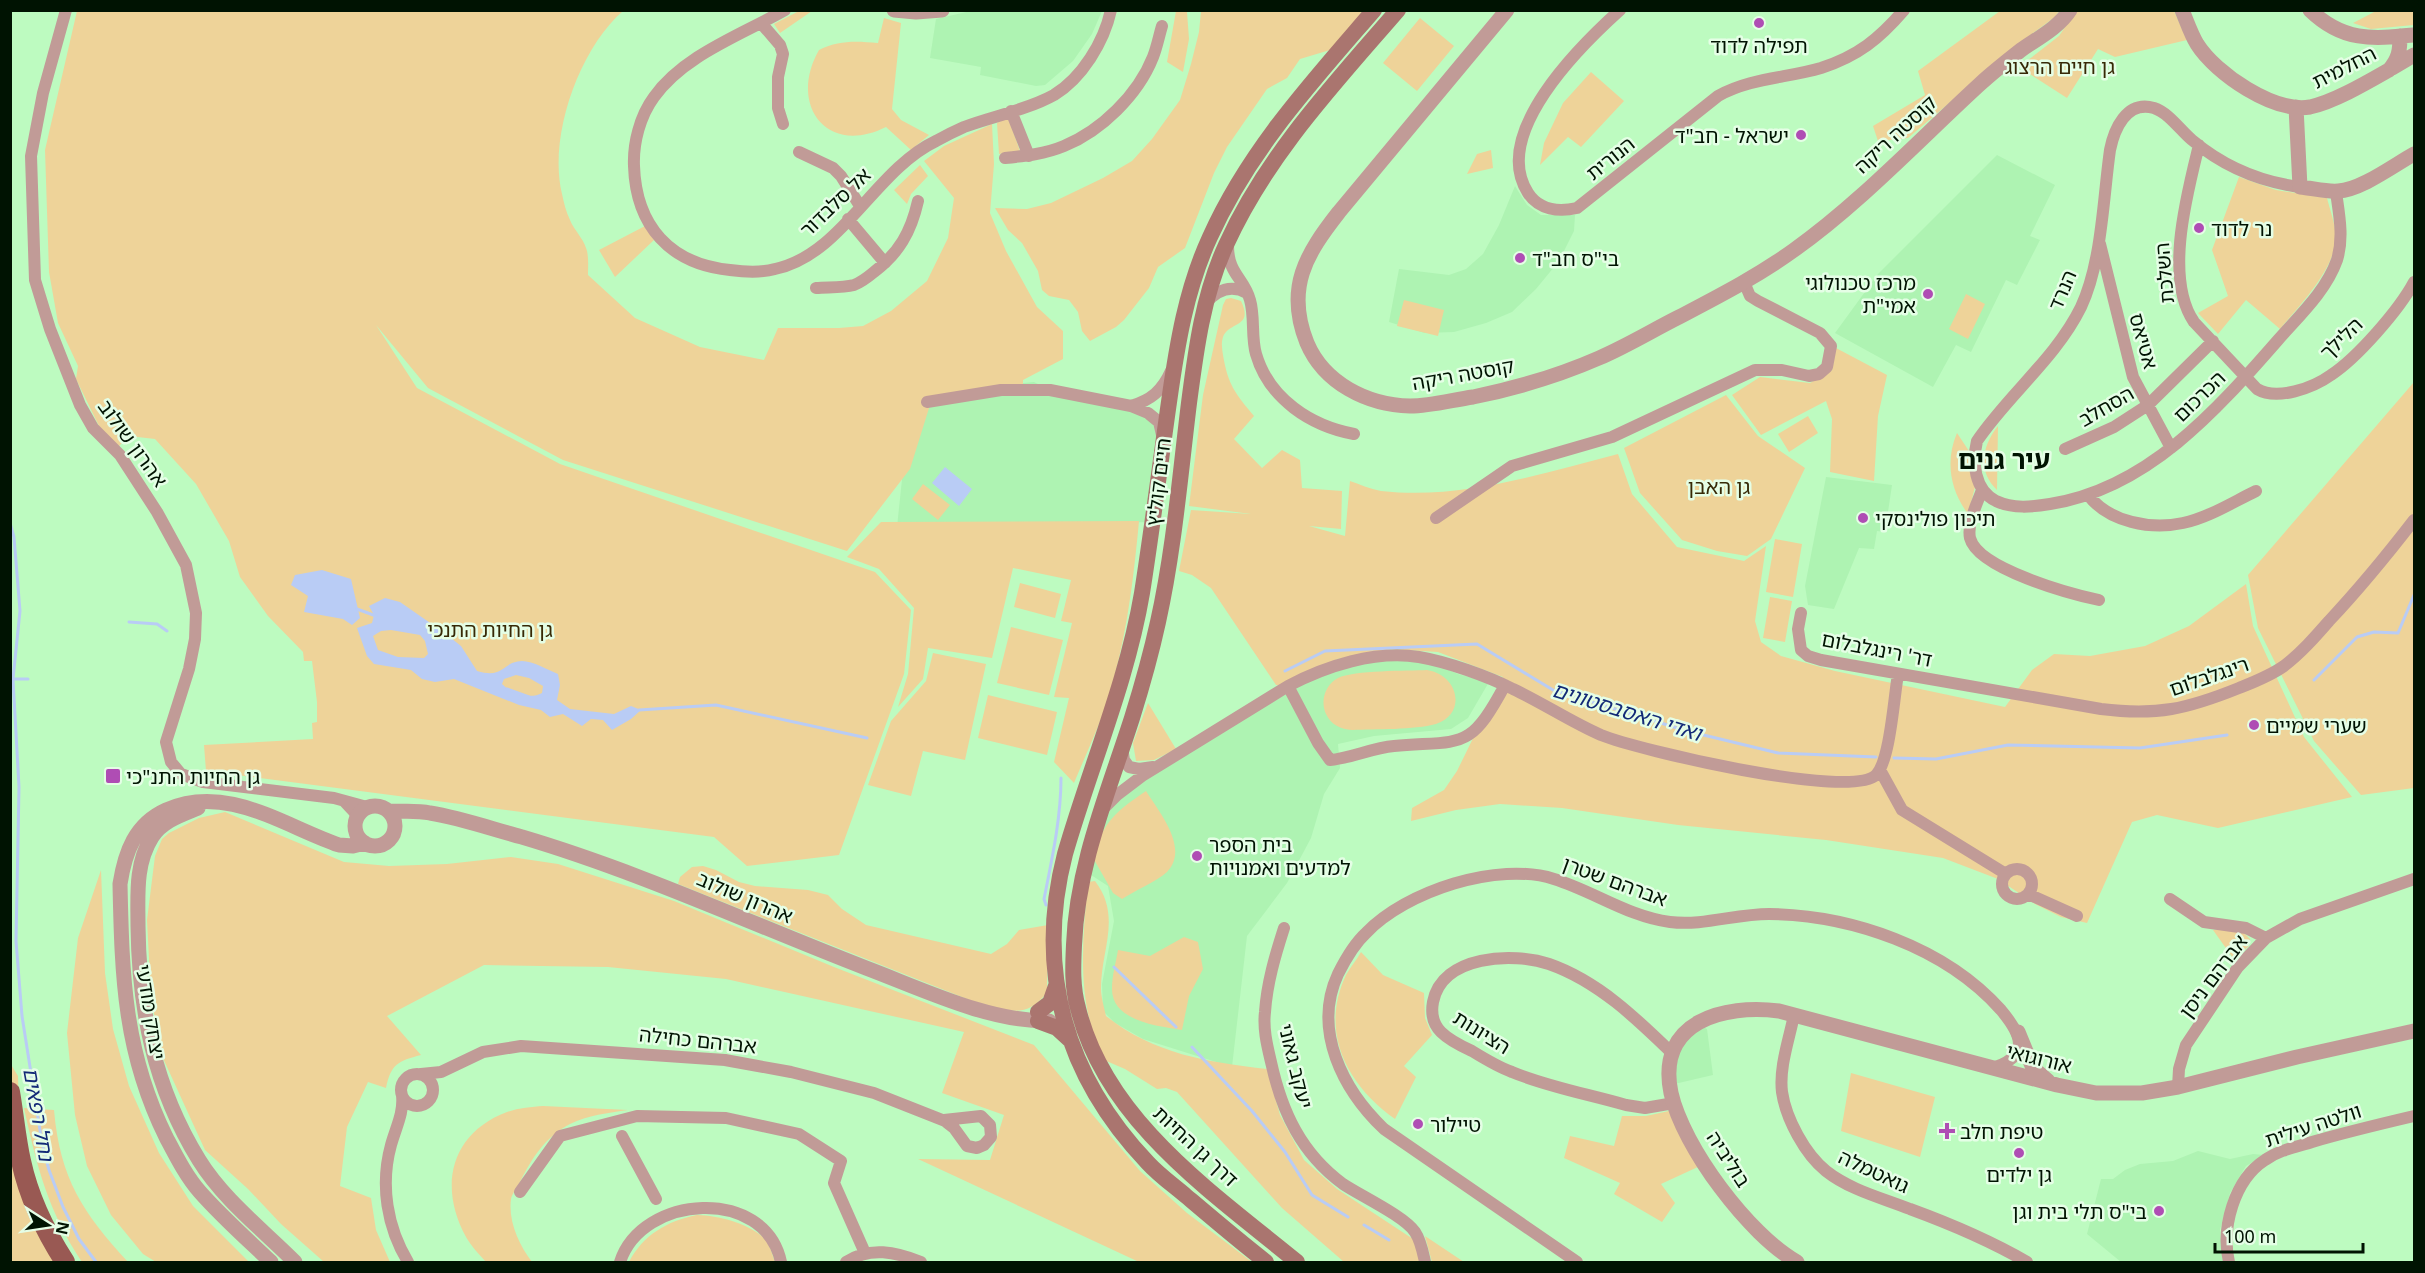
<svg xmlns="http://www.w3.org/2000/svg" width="2425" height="1273" viewBox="0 0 2425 1273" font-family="'Noto Sans','Noto Sans Hebrew',sans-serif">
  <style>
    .built { fill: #aef3b2 }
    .green { fill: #eed399 }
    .water { fill: #b9ccf5; fill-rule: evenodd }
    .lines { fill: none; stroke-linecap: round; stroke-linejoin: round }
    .stream { stroke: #b9ccf5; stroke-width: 3 }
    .minor { stroke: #c19b97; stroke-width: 12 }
    .tertiary { stroke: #c19b97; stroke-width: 15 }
    .secondary { stroke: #aa756f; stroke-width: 16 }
    .primary { stroke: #995953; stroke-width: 20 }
    .poi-dot { fill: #af4db4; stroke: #e5fee6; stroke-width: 2 }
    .labels { text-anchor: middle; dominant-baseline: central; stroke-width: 5; stroke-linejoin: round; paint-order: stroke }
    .poi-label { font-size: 20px; fill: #001302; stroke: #e5fee6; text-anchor: start }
    .park-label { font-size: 20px; fill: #372906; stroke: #e5fee6 }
    .street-label { font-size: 20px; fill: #001302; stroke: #e5fee6 }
    .water-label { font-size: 21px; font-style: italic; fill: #132a77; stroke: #e5fee6 }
    .district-label { font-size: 26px; font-weight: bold; fill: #001302; stroke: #e5fee6 }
  </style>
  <rect width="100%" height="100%" fill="#bdfbc0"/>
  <!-- built -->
  <path class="built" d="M975 10H1102V11L1092 34 1073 61 1045 85 1036 86 980 75 981 67 930 58 936 19Z
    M1997 155 2055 185 2030 236 2040 240 2017 285 2006 280 1971 352 1956 345 1933 387 1835 333 1878 274Z
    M1515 186 1527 205 1541 215H1575L1574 231 1559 261 1536 289 1512 312 1486 323 1454 332 1425 333 1389 322 1399 269 1449 275 1466 269 1483 254 1499 225Z
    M1034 382 1050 390 1131 406 1159 422 1151 522 897 527 911 394Z
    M1826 477 1892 485 1885 532 1877 531 1874 549 1859 548 1834 609 1808 605 1805 586Z
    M1395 660 1433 663 1458 674 1489 682 1468 718 1451 729 1374 736 1338 744 1340 768 1324 794 1311 838 1287 883 1247 936 1232 1067 1143 1039 1115 1023 1103 1011 1102 984 1114 921 1108 886 1088 873 1103 819 1126 791 1297 684 1351 664Z
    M1696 1023 1707 1029 1713 1075 1670 1085V1069Z
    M2198 1151 2230 1159 2253 1154 2264 1155 2246 1166 2230 1193 2220 1230 2223 1262H2121L2087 1234 2101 1179H2113L2125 1170 2140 1164 2173 1161Z"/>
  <!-- green -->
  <path class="green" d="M77 11H623C579 49 548 137 562 194 564 203 566 212 570 220 574 230 583 238 586 248 589 255 588 267 588 275L635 318 700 347 764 360 778 328H839L863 326 891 311 927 281 948 238 954 198 924 161 944 146 992 124 994 164 990 213 1006 251 1037 307 1063 331V359L1023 380V386L930 405 910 469 847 551 563 460 428 388 376 325 417 388 560 464 875 572 911 610 904 674 839 855 747 866 714 837 206 771 204 745 313 739 312 723 317 722V702L312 661H304L303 652 268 616 240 577 229 541 196 484 155 439 129 436 117 448 99 426 76 379 78 366 58 323 49 272 45 150Z
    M799 11H812L780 33 774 24Z
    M1176 11 1187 12 1189 39 1183 72 1167 62Z
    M1201 11H1362L1357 20 1330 50 1300 59 1287 78 1267 89 1227 147 1214 173 1185 248 1158 267 1149 288 1124 320 1116 327 1090 341 1082 331 1078 312 1069 300 1049 296 1042 290 1038 271 1022 243 1008 230 995 208 1027 209 1051 203 1103 178 1132 161 1152 139 1180 100 1191 64 1199 32Z
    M2000 11H2059L2055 17 2022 41 1908 138 1878 141 1873 126 1925 95 1918 71Z
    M2076 11H2174L2187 40 2115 57 2098 49 2067 98 2019 67 2059 36Z
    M2376 11H2414V25L2371 29 2353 23Z
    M884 18 901 23 892 109 901 120 929 135 911 150 886 127C826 157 788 104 819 50 839 40 856 41 878 43Z
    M1420 18 1454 46 1417 91 1383 63Z
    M1591 72 1624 101 1581 147 1568 137 1540 165 1544 143 1563 103Z
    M1008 117 1020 151 999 154 997 123Z
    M1491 150 1493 168 1467 174 1477 154Z
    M920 165 928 176 911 194 907 204 894 190Z
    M2239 177 2276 190 2327 198C2330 210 2336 226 2336 239 2334 270 2299 306 2280 329L2246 300 2218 334 2198 313 2228 296 2212 250Z
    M645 226 654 240 615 277 599 250Z
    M1966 294 1985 304 1968 339 1949 329Z
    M1231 298 1241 301C1254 328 1229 321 1223 337 1221 343 1222 349 1223 355 1228 385 1235 393 1254 416L1234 439 1262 468 1282 450 1300 460 1302 488 1342 491 1341 529 1309 526 1345 536 1350 481C1359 484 1370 489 1381 491 1463 500 1539 474 1618 454L1632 494 1677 547 1744 561 1766 546 1755 621 1761 642 1781 656 1835 671 2005 707 2032 670 2054 654 2090 656 2145 646 2189 626 2246 584 2253 626 2304 737 2352 797 2218 828 2157 815 2132 822 2087 923 2061 917 2035 904 1998 879 1943 858 1826 840 1678 825 1562 808 1500 804 1456 810 1411 821 1412 808 1444 790 1457 771 1503 677 1438 652 1392 649 1337 659 1288 686 1276 685 1211 588 1192 575 1179 571 1191 510 1251 514 1189 506 1203 395 1223 305 1226 299Z
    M1404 300 1444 310 1438 336 1397 326Z
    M1836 348 1887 375 1878 416 1874 481 1830 472 1832 419 1826 401 1761 435 1732 395 1760 377 1810 383 1832 370Z
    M2414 382V788L2361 795 2314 741 2258 628 2248 575Z
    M1726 395 1758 436 1805 468 1771 539 1747 556 1717 551 1682 540 1640 493 1624 448Z
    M1808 416 1818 433 1789 452 1778 434Z
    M1998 426 1997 490C1977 471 1982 446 1998 426Z
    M1957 433 1969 451 1971 474 1975 487 1968 514C1950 490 1945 461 1957 433Z
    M923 484 950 505 938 520 912 499Z
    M1139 521C1133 585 1125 650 1104 711 1095 735 1084 759 1074 783L1054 762 1069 698 1054 697 1072 623 1061 621 1071 580 1013 568 992 658 928 648 923 679 898 707 908 674 914 608 879 569 847 557 881 522Z
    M1775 539 1802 544 1793 597 1766 592Z
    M1020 583 1061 594 1055 618 1014 607Z
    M1770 597 1792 601 1785 642 1763 638Z
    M1011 627 1063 640 1049 695 997 683Z
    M933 653 986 664 965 760 923 751 911 796 868 785 891 721 926 681Z
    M1427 670C1459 675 1467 714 1436 724 1414 730 1376 729 1352 730 1341 729 1331 725 1326 714 1320 701 1325 685 1338 678 1354 670 1407 671 1427 670Z
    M988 695 1057 712 1047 755 978 738Z
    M1148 703 1176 749 1154 760 1136 761 1133 743Z
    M1146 791C1159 812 1190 848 1167 872 1157 881 1134 891 1122 899L1113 893 1092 856C1105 821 1115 812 1146 791Z
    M225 812 344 862 389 866 447 864 511 857 558 864 674 901 834 967 1034 1045 1140 1171 1187 1213 1252 1262H1139L918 1159 990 1160 1004 1115 942 1093 964 1032 726 979 608 967 484 965 387 1016 421 1055C398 1061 391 1064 386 1088L368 1082 347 1127 340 1186 371 1198 376 1230 390 1262H324L281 1224 248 1189 205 1150 162 1056 151 997 147 920 155 856 162 839 169 833 199 818Z
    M703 866 716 870 739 882 755 886 808 890 828 895 842 909 866 925 991 954 1007 944 1019 930 1048 925 1047 992C1025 1023 1002 1008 972 1001L678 884 680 877 692 867Z
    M101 870 105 973 113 1029 129 1086 159 1153 193 1206 249 1262H156L143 1254 111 1215 87 1166 75 1115 67 1033 78 938Z
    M1095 881C1122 916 1101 950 1101 988 1101 997 1104 1007 1106 1016 1154 1054 1207 1062 1267 1069L1280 1115 1304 1160 1337 1189 1413 1239 1421 1262H1344L1282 1208 1177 1092 1166 1088 1157 1089 1125 1069 1104 1060C1076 1004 1082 943 1088 882Z
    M2224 929 2243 932 2250 939 2248 947 2233 958 2213 930Z
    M1184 937 1198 942 1203 969 1189 996 1182 1030C1157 1026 1111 1021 1112 988 1112 976 1116 962 1118 950L1150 956Z
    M1361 952 1383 975 1424 993 1425 1018 1432 1035 1404 1066 1416 1077 1395 1119C1347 1085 1319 1032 1346 975 1350 967 1357 960 1361 952Z
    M10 1063 18 1076 19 1116 24 1145 64 1262H11Z
    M1851 1073 1935 1097 1920 1157 1841 1131Z
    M543 1106 628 1110C608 1113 588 1115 570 1124 545 1137 532 1158 520 1182 517 1187 512 1194 511 1199 508 1221 519 1245 532 1262H486C479 1254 471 1246 466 1237 438 1186 451 1133 507 1112 518 1108 532 1107 543 1106Z
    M24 1108 54 1110C60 1179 83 1213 128 1262H82C48 1211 37 1167 24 1108Z
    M1669 1111 1700 1166 1661 1184 1675 1203 1662 1222 1614 1194 1620 1183 1564 1158 1570 1136 1614 1146 1622 1116H1646Z
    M697 1215C719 1216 745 1222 763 1237 770 1244 772 1254 775 1262H629C643 1235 667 1221 697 1215Z
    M1425 1236 1464 1262H1432Z"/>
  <!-- water -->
  <path class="water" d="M945 467 972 489 959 506 932 483Z
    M322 570 351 579 360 618 352 625 343 619 304 612 308 596 291 585 295 575Z
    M385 598 400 602 446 634 461 646 477 671C505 679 501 662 522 661 533 661 548 670 558 674L560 685 557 700 570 709 614 714 631 706 641 710 631 719 612 730 603 720 591 719 582 726 563 714 550 717 541 710 519 705 454 679 435 682 422 679 411 670 374 664 367 656 357 628 372 623 374 615 369 606ZM391 630 420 635 425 641 428 654 424 658 398 657 378 650 373 636 381 631ZM516 675 529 678 543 686 542 693C530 700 511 693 502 684L504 679Z"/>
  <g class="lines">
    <!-- stream -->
    <path class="stream" d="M10 523 14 537 20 611 13 679 19 787 16 941 22 1016 42 1143 49 1170 63 1207 79 1239 96 1262
      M357 609 376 616
      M129 622 157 624 167 631
      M1285 671 1325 651 1477 644 1553 690 1687 731 1778 753 1876 757
      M13 679H28
      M2314 680 2357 637 2374 632 2398 633 2414 595
      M507 689 529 697
      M639 710 716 705 867 738
      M1894 758 1936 759 2008 745 2140 748 2227 735
      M1046 905 1044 899C1052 859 1061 818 1061 778
      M1114 967 1176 1027
      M1192 1047 1252 1111 1285 1152 1312 1195 1348 1217
      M1364 1225 1389 1240"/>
    <!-- minor -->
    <path class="minor" d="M66 10 43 93 31 156 35 280 50 329 80 405 93 428 120 455 157 512 186 565 196 613 195 639 189 669 166 742 171 762 181 774 203 782 334 798 367 807
      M785 10C741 35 684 55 654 97 640 116 633 143 634 166 636 226 670 264 730 270 745 272 761 273 775 269 842 255 875 170 936 141 945 136 955 131 964 127 993 116 1027 110 1054 95 1082 78 1104 42 1111 10
      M1620 10C1580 46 1490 134 1528 193 1539 210 1559 212 1577 208L1718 96C1750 78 1787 78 1821 68 1858 56 1879 39 1904 10
      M761 23 780 45 783 54 778 77V108L783 124
      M1011 111 1029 156
      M2199 145C2187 194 2164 278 2194 322L2257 389C2277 401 2313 388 2331 375 2357 358 2399 310 2414 282
      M799 152 833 168 841 176 860 206
      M1005 158C1025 156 1045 154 1064 146 1101 131 1138 95 1153 57 1157 47 1159 36 1162 26
      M2300 187C2261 182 2223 166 2192 140 2180 130 2169 113 2154 108 2126 100 2114 130 2110 150 2103 199 2102 262 2081 307 2056 358 2008 395 1977 441 1972 462 1974 490 1996 501 2013 509 2032 507 2050 504 2147 489 2216 411 2278 340 2300 315 2326 291 2337 260 2344 237 2339 214 2336 192
      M848 219 885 263
      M2100 244 2133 377 2171 448
      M1228 246C1228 274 1244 278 1250 300 1255 317 1251 337 1256 354 1269 399 1311 426 1354 434
      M816 288C828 287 842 288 854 285 862 282 868 277 874 272 899 253 911 232 918 201
      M1206 303C1217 290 1231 284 1247 293
      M927 402 1001 390H1050L1131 406 1148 413 1159 422 1162 435
      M1131 406C1151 400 1162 391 1171 371
      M2065 449 2114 427 2148 405 2213 341
      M1982 490C1977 504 1967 523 1970 538 1978 569 2071 594 2099 600
      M2089 496C2109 522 2151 530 2183 523 2208 518 2233 502 2256 491
      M1436 518 1512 466 1612 437 1755 370H1782L1809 376 1819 374 1827 367 1831 346 1820 333 1758 301 1750 296 1744 282
      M1801 613 1798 629 1801 650 1808 656 1821 660 2101 709C2157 716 2187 709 2239 688 2254 682 2270 676 2284 666 2301 653 2315 637 2329 621 2359 589 2387 555 2414 520
      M1288 686 1318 743 1330 760C1351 758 1372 748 1394 746 1463 740 1469 752 1505 685
      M1122 748 1124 760 1129 767 1139 769 1153 767
      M1880 770 1902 810 2006 874
      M344 801 358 816
      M1105 807 1117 795 1142 776 1288 686C1326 666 1375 650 1419 657 1448 662 1487 676 1513 689 1543 703 1571 722 1601 735 1638 750 1850 800 1876 775 1890 761 1894 697 1898 674
      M2002 884a15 15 0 1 1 30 0a15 15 0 1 1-30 0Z
      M2028 894 2077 916
      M2170 899 2204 922 2246 928 2266 938
      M1284 928C1275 956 1267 983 1265 1012 1263 1029 1267 1045 1271 1062 1282 1112 1301 1153 1343 1184 1361 1196 1404 1216 1415 1232 1421 1241 1423 1253 1425 1262
      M1794 1015C1789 1040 1779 1067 1782 1092 1786 1119 1805 1154 1826 1171 1850 1190 1882 1198 1910 1209 1951 1224 1989 1240 2027 1262
      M1673 1054C1637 1019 1598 981 1549 964 1513 952 1442 955 1433 1002 1431 1013 1433 1024 1441 1032 1449 1040 1461 1046 1472 1051 1485 1059 1498 1067 1512 1072 1548 1087 1588 1094 1626 1105L1645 1108 1674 1103
      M401 1090a16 16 0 1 1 32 0a16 16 0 1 1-32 0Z
      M421 1074 441 1072 483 1052 521 1046 725 1060 791 1072 874 1093 945 1121 954 1128 967 1146 977 1148 984 1145 991 1137 990 1125 981 1116 944 1120
      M2178 1087 2179 1069 2186 1045 2238 967 2266 938 2300 919 2414 879
      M402 1095C404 1113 396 1127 391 1145 380 1185 387 1227 408 1262
      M622 1136 656 1199
      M520 1192 560 1136 637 1116 726 1118 799 1134 841 1161 834 1183 865 1253
      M620 1262C642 1194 765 1186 781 1262
      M846 1262C870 1246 896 1252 921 1262
      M1577 1262 1384 1129C1343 1090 1312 1030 1338 974 1345 960 1354 944 1366 933 1406 891 1498 861 1554 879 1593 891 1629 917 1670 922 1704 926 1735 914 1769 914 1851 915 1945 947 2001 1010 2022 1035 2031 1056 1992 1068
      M2229 1262C2221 1228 2234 1180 2265 1160 2279 1150 2296 1147 2312 1142 2346 1132 2380 1124 2414 1116"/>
    <!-- tertiary -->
    <path class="tertiary" d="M894 10 916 12 942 10
      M1507 10 1339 212C1306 254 1285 288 1307 343 1324 383 1367 405 1410 406 1431 406 1452 400 1473 397 1517 388 1558 376 1599 358 1627 346 1653 330 1679 317 1719 296 1758 276 1794 250 1860 203 1920 139 1980 84 1993 72 2007 61 2021 50 2038 38 2058 28 2070 10
      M2182 10C2187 22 2191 34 2197 44 2216 74 2274 113 2310 107 2334 102 2368 82 2389 70 2399 59 2400 50 2400 36
      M2310 10C2343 42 2372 39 2414 35
      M2392 68 2414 55
      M2296 107 2300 187C2312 188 2326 192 2338 191 2361 190 2394 165 2414 154
      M355 826a20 20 0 1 1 40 0a20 20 0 1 1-40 0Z
      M198 808C181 815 162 821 152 837 135 864 138 895 138 926 139 1010 154 1087 199 1160 223 1199 263 1230 295 1262
      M389 811C403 812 416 810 430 813 461 818 492 829 522 837 640 872 752 924 866 968 922 989 989 1022 1049 1021
      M2018 1032 2033 1068 2048 1081
      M271 1262C247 1239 222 1217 200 1192 186 1176 176 1156 166 1137 124 1052 122 977 120 884 125 852 135 824 166 810 226 783 284 826 339 845L353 846 365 843
      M1797 1262C1749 1235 1683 1147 1671 1093 1656 1021 1724 1004 1779 1011L2057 1085 2096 1093H2142L2178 1087 2297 1057 2414 1031"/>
    <!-- secondary -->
    <path class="secondary" d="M1038 1012 1050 1003 1056 986
      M1038 1021 1057 1028 1069 1039
      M1266 1262C1239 1241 1212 1218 1186 1196 1173 1185 1159 1175 1148 1163 1065 1076 1035 970 1065 854 1090 767 1127 682 1142 593 1152 530 1160 465 1169 402 1177 345 1186 289 1210 237 1249 150 1312 82 1374 10
      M1297 1262C1213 1193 1105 1120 1078 1008 1072 987 1073 966 1074 945 1077 865 1108 793 1132 718 1142 686 1151 654 1158 622 1174 550 1180 476 1189 403 1196 349 1203 295 1226 245 1267 155 1334 84 1398 10"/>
    <!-- primary -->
    <path class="primary" d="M10 1092C14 1115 16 1139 21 1161 29 1198 45 1231 65 1262"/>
  </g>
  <!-- markers -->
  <g class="poi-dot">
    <circle cx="1759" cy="23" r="6"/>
    <circle cx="1801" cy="135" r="6"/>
    <circle cx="2199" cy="228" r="6"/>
    <circle cx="1520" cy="258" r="6"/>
    <circle cx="1928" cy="294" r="6"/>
    <circle cx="1863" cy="518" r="6"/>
    <circle cx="2254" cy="725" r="6"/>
    <rect x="105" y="768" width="16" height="16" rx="3"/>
    <circle cx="1197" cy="856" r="6"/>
    <circle cx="1418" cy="1124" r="6"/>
    <path d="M1944 1122h6v6h6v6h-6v6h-6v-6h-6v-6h6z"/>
    <circle cx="2019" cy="1153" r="6"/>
    <circle cx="2159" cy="1211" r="6"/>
  </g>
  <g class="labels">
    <!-- poi labels -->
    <g class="poi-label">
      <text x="1759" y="45" text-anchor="middle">תפילה לדוד</text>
      <text x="1789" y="135" text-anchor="end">ישראל - חב"ד</text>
      <text x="2211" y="228">נר לדוד</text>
      <text x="1532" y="258">בי"ס חב"ד</text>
      <text x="1916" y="282" text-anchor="end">מרכז טכנולוגי<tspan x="1916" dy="23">אמי"ת</tspan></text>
      <text x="1875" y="518">תיכון פולינסקי</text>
      <text x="2266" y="725">שערי שמיים</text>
      <text x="126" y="776">גן החיות התנ"כי</text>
      <text x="1209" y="844">בית הספר<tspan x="1209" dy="23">למדעים ואמנויות</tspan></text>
      <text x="1430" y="1124">טיילור</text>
      <text x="1960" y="1131">טיפת חלב</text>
      <text x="2019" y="1174" text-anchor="middle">גן ילדים</text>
      <text x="2147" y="1211" text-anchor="end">בי"ס תלי בית וגן</text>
    </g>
    <!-- park labels -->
    <g class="park-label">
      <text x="2060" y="66">גן חיים הרצוג</text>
      <text x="1719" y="486">גן האבן</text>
      <text x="490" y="629">גן החיות התנכי</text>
    </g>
    <!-- street labels -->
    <g class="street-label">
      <text transform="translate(2344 67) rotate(-27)">החלמית</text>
      <text transform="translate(1895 134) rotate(-43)">קוסטה ריקה</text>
      <text transform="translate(1610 158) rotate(-39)">הנורית</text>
      <text transform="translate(835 202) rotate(-44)">אל סלבדור</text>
      <text transform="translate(2164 273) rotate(-95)">השלכת</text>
      <text transform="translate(2062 290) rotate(-67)">הנרד</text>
      <text transform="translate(2341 338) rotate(-44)">הלילך</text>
      <text transform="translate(2144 341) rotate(74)">אטיאס</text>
      <text transform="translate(1463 374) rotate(-10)">קוסטה ריקה</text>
      <text transform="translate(2199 396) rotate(-44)">הכרכום</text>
      <text transform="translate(2106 406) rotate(-30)">הסחלב</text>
      <text transform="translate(133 443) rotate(54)">אהרון שולוב</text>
      <text transform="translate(1158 482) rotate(-83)">חיים קוליץ</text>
      <text transform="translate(1877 649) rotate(11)">דר' רינגלבלום</text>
      <text transform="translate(2209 676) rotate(-19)">רינגלבלום</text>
      <text transform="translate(1615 881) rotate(20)">אברהם שטרן</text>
      <text transform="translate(745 897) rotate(23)">אהרון שולוב</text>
      <text transform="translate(2213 976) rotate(-53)">אברהם ניסן</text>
      <text transform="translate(151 1012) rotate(81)">יצחק מודעי</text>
      <text transform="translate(1482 1032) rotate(32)">הציונות</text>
      <text transform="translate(698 1040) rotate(6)">אברהם כחילה</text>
      <text transform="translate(2039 1058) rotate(14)">אורוגואי</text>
      <text transform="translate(1296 1066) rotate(76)">יעקב גאוני</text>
      <text transform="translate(2313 1125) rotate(-18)">וולטה עילית</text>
      <text transform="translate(1196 1146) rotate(43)">דרך גן החיות</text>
      <text transform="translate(1729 1159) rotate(57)">בוליביה</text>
      <text transform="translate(1874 1171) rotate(25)">גואטמלה</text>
    </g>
    <!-- water labels -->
    <g class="water-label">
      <text transform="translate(1627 711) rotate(17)">ואדי האסבסטונים</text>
      <text transform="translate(39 1114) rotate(80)">נחל רפאים</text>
    </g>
    <!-- district labels -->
    <g class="district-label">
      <text x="2004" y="459">עיר גנים</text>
    </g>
  </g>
  <!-- border -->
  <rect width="2425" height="1273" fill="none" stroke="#001302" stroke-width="24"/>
  <!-- north arrow -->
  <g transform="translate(48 1225) rotate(102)" stroke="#e5fee6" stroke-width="4.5" paint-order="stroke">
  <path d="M0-4.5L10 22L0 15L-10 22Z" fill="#001302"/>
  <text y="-9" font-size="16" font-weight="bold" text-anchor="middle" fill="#001302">N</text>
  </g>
  <!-- scale -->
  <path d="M2215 1243v9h148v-9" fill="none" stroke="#001302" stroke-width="3"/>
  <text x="2224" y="1243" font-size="18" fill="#001302" stroke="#e5fee6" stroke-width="4.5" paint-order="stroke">100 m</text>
</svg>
